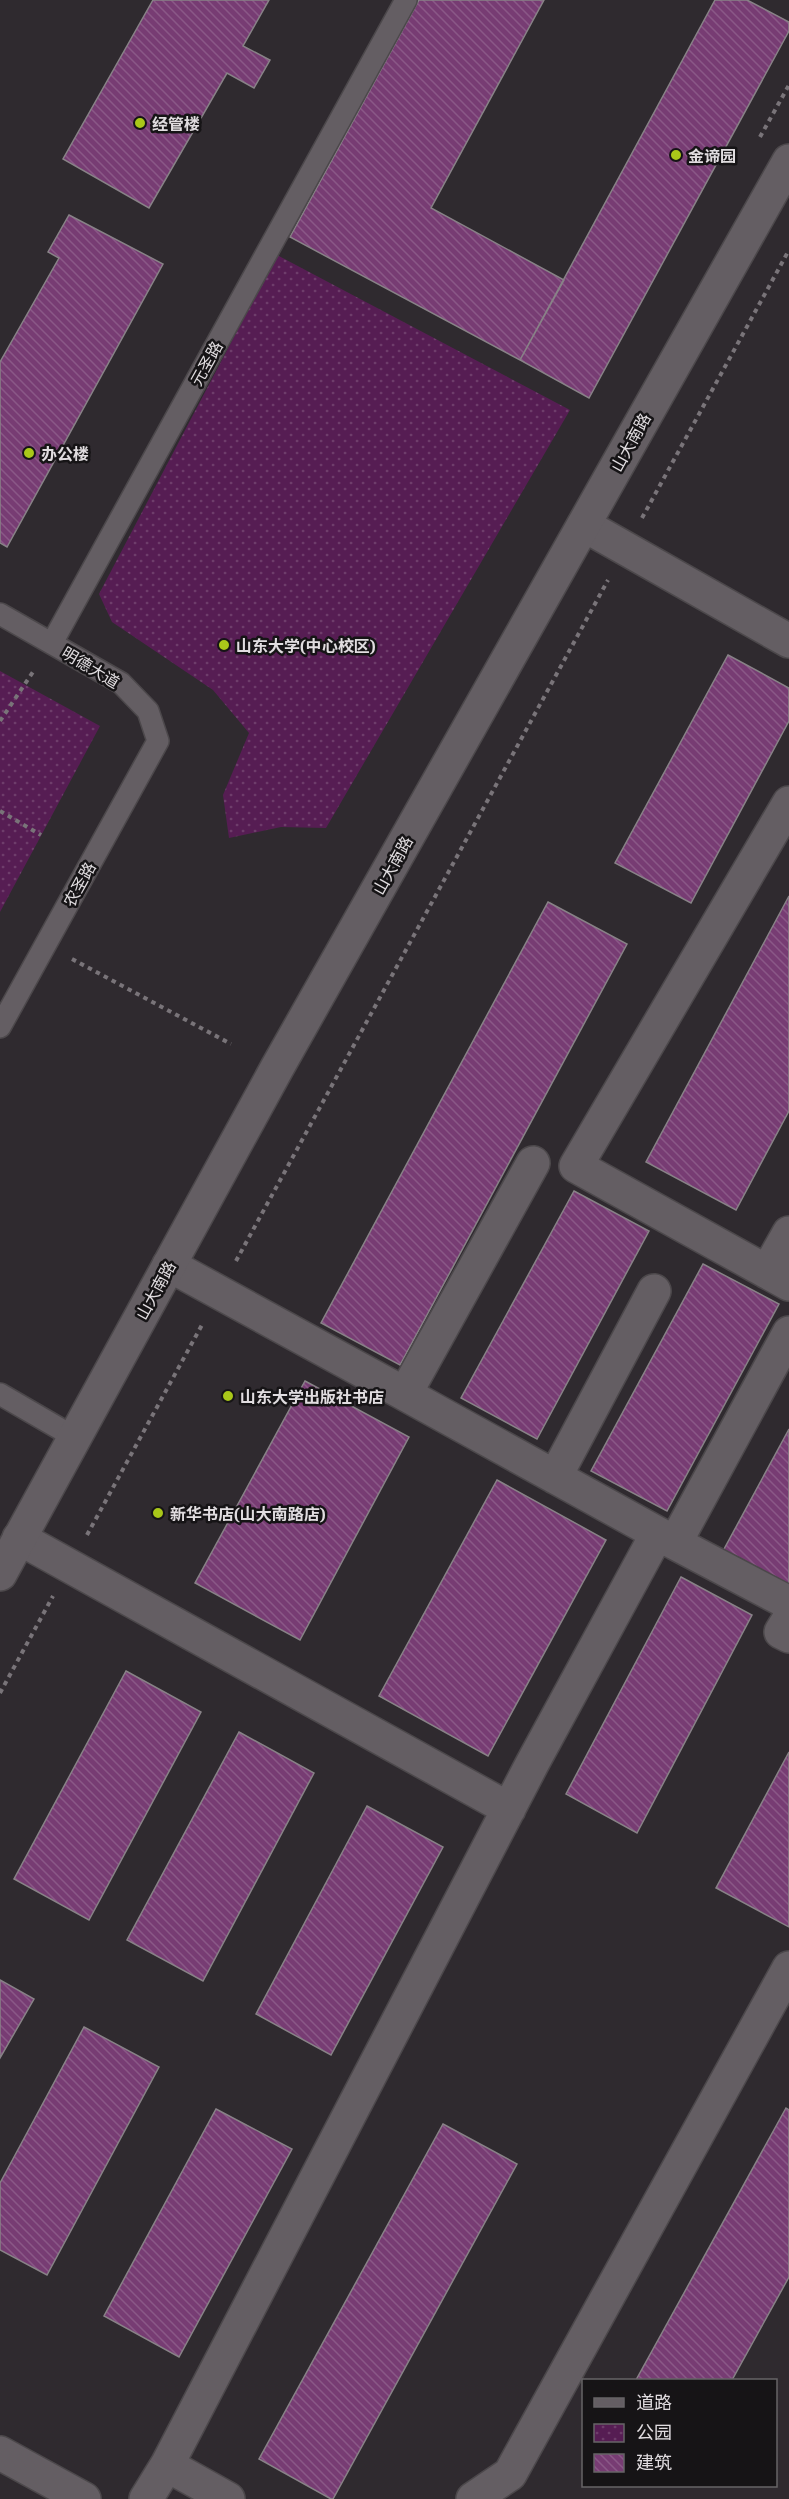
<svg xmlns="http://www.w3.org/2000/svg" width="789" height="2499" viewBox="0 0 789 2499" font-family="'Exo 2','Noto Sans SC',sans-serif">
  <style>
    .park { fill: url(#park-dots) }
    .building { fill: url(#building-back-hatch); stroke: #888287; stroke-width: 1.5 }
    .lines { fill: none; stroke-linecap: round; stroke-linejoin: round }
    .service-casing { stroke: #4c484b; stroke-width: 24 }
    .minor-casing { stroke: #4c484b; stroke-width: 36 }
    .secondary-casing { stroke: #4c484b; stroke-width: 36 }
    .path { stroke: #797479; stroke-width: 4; stroke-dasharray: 4.5 4.5; stroke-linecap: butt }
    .service { stroke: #645e63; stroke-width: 21 }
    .minor { stroke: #645e63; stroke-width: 33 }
    .secondary { stroke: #645e63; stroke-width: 33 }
    .poi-dot { fill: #a9c719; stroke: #161416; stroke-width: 2 }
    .labels { text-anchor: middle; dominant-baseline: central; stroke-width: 5; stroke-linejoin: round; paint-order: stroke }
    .poi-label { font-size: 16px; font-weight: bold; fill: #e1dde0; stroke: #161416; text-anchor: start }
    .street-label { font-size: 16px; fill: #e1dde0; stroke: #161416 }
  </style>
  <defs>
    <pattern id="park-dots" width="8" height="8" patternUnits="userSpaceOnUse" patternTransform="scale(1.5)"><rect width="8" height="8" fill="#561d53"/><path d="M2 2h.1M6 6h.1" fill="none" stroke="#6e3d6b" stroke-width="1.8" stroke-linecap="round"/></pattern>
    <pattern id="building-back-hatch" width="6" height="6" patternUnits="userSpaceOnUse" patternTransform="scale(1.5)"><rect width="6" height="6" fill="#773c73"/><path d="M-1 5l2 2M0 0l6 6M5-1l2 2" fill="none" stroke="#8a5887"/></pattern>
  </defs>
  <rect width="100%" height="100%" fill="#2f2a2f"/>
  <!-- park -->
  <path class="park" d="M277 255 570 410 326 828 281 827 229 838 223 795 249 733 213 690 112 622 99 594Z
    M0 671 100 726 0 912Z"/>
  <!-- building -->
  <path class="building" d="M153 0H269L243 46 270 60 254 88 227 73 149 208 63 159Z
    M419 0H544L431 208 564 280 520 360 290 237Z
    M715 0H747L789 22V31L589 398 520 360Z
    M69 215 163 264 7 547 0 543V362L59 258 48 252Z
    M728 655 789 688V721L691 903 615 863Z
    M789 896V1111L736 1210 646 1162Z
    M548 902 627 944 400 1365 321 1323Z
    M574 1191 649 1231 537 1439 461 1398Z
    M703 1264 779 1304 667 1511 591 1471Z
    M305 1381 409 1437 300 1640 195 1583Z
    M789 1429V1587L723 1551Z
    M497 1480 606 1540 488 1756 379 1696Z
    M681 1577 752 1615 637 1833 566 1794Z
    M126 1671 201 1712 89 1920 14 1879Z
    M239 1732 314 1773 203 1981 127 1940Z
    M789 1752V1927L716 1888Z
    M367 1806 443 1847 331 2055 256 2014Z
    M0 1980 34 1999 0 2058Z
    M84 2027 159 2067 47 2275 0 2250V2183Z
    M786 2108 789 2110V2277L732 2380H636Z
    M216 2109 292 2149 179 2357 104 2316Z
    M443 2124 517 2164 333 2499H331L259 2459Z"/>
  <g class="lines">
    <!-- service casing -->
    <g class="service-casing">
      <path id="service" d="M0 614 121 683 148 711 158 741 0 1027
        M52 643 406 0
        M0 1394 74 1437"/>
    </g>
    <!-- minor casing -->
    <g class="minor-casing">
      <path id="minor" d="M584 525 789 641
        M789 803 576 1166 789 1284
        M533 1163 405 1394 675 1543
        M169 1265 405 1394
        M767 1272 789 1233
        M789 1333 675 1543 789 1603
        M555 1477 654 1291
        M19 1538 509 1809
        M789 1619 781 1632 789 1636
        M0 2453 84 2499
        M146 2499 167 2465
        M228 2499 167 2465 532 1764 657 1534
        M473 2499 510 2474 789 1968"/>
    </g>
    <!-- secondary casing -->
    <g class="secondary-casing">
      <path id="secondary" d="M0 1574 277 1068 789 161"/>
    </g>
    <!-- path -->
    <path class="path" d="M760 137 789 85
      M642 518 789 250
      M0 721 35 669
      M0 811 41 835
      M72 959 231 1044
      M236 1261 608 580
      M87 1535 203 1323
      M0 1693 53 1596"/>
    <!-- service -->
    <use href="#service" class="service"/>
    <!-- minor -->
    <use href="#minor" class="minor"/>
    <!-- secondary -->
    <use href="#secondary" class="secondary"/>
  </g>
  <!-- markers -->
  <g class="poi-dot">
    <circle cx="140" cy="123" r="6"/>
    <circle cx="676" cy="155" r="6"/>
    <circle cx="29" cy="453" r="6"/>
    <circle cx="224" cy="645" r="6"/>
    <circle cx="228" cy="1396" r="6"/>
    <circle cx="158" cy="1513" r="6"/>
  </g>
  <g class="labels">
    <!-- poi labels -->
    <g class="poi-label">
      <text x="152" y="123">经管楼</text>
      <text x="688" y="155">金谛园</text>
      <text x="41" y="453">办公楼</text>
      <text x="236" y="645">山东大学(中心校区)</text>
      <text x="240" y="1396">山东大学出版社书店</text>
      <text x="170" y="1513">新华书店(山大南路店)</text>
    </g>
    <!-- street labels -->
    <g class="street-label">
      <text transform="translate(206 363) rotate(-61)">元圣路</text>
      <text transform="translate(630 442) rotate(-61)">山大南路</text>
      <text transform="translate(91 667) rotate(31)">明德大道</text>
      <text transform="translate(392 865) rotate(-61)">山大南路</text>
      <text transform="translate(79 884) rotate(-61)">农圣路</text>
      <text transform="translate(155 1290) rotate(-61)">山大南路</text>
    </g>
  </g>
  <!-- legend -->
  <rect x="582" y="2379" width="195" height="108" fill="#161416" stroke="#676467" stroke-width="1.5"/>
  <rect x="594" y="2398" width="30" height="9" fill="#645e63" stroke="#676467" stroke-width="1.5"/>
  <text x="636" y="2409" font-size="18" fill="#e1dde0">道路</text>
  <rect x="594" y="2424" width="30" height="18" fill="url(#park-dots)" stroke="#676467" stroke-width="1.5"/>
  <text x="636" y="2439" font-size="18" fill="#e1dde0">公园</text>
  <rect x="594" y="2454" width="30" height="18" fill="url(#building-back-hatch)" stroke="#676467" stroke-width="1.5"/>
  <text x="636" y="2469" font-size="18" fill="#e1dde0">建筑</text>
</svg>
